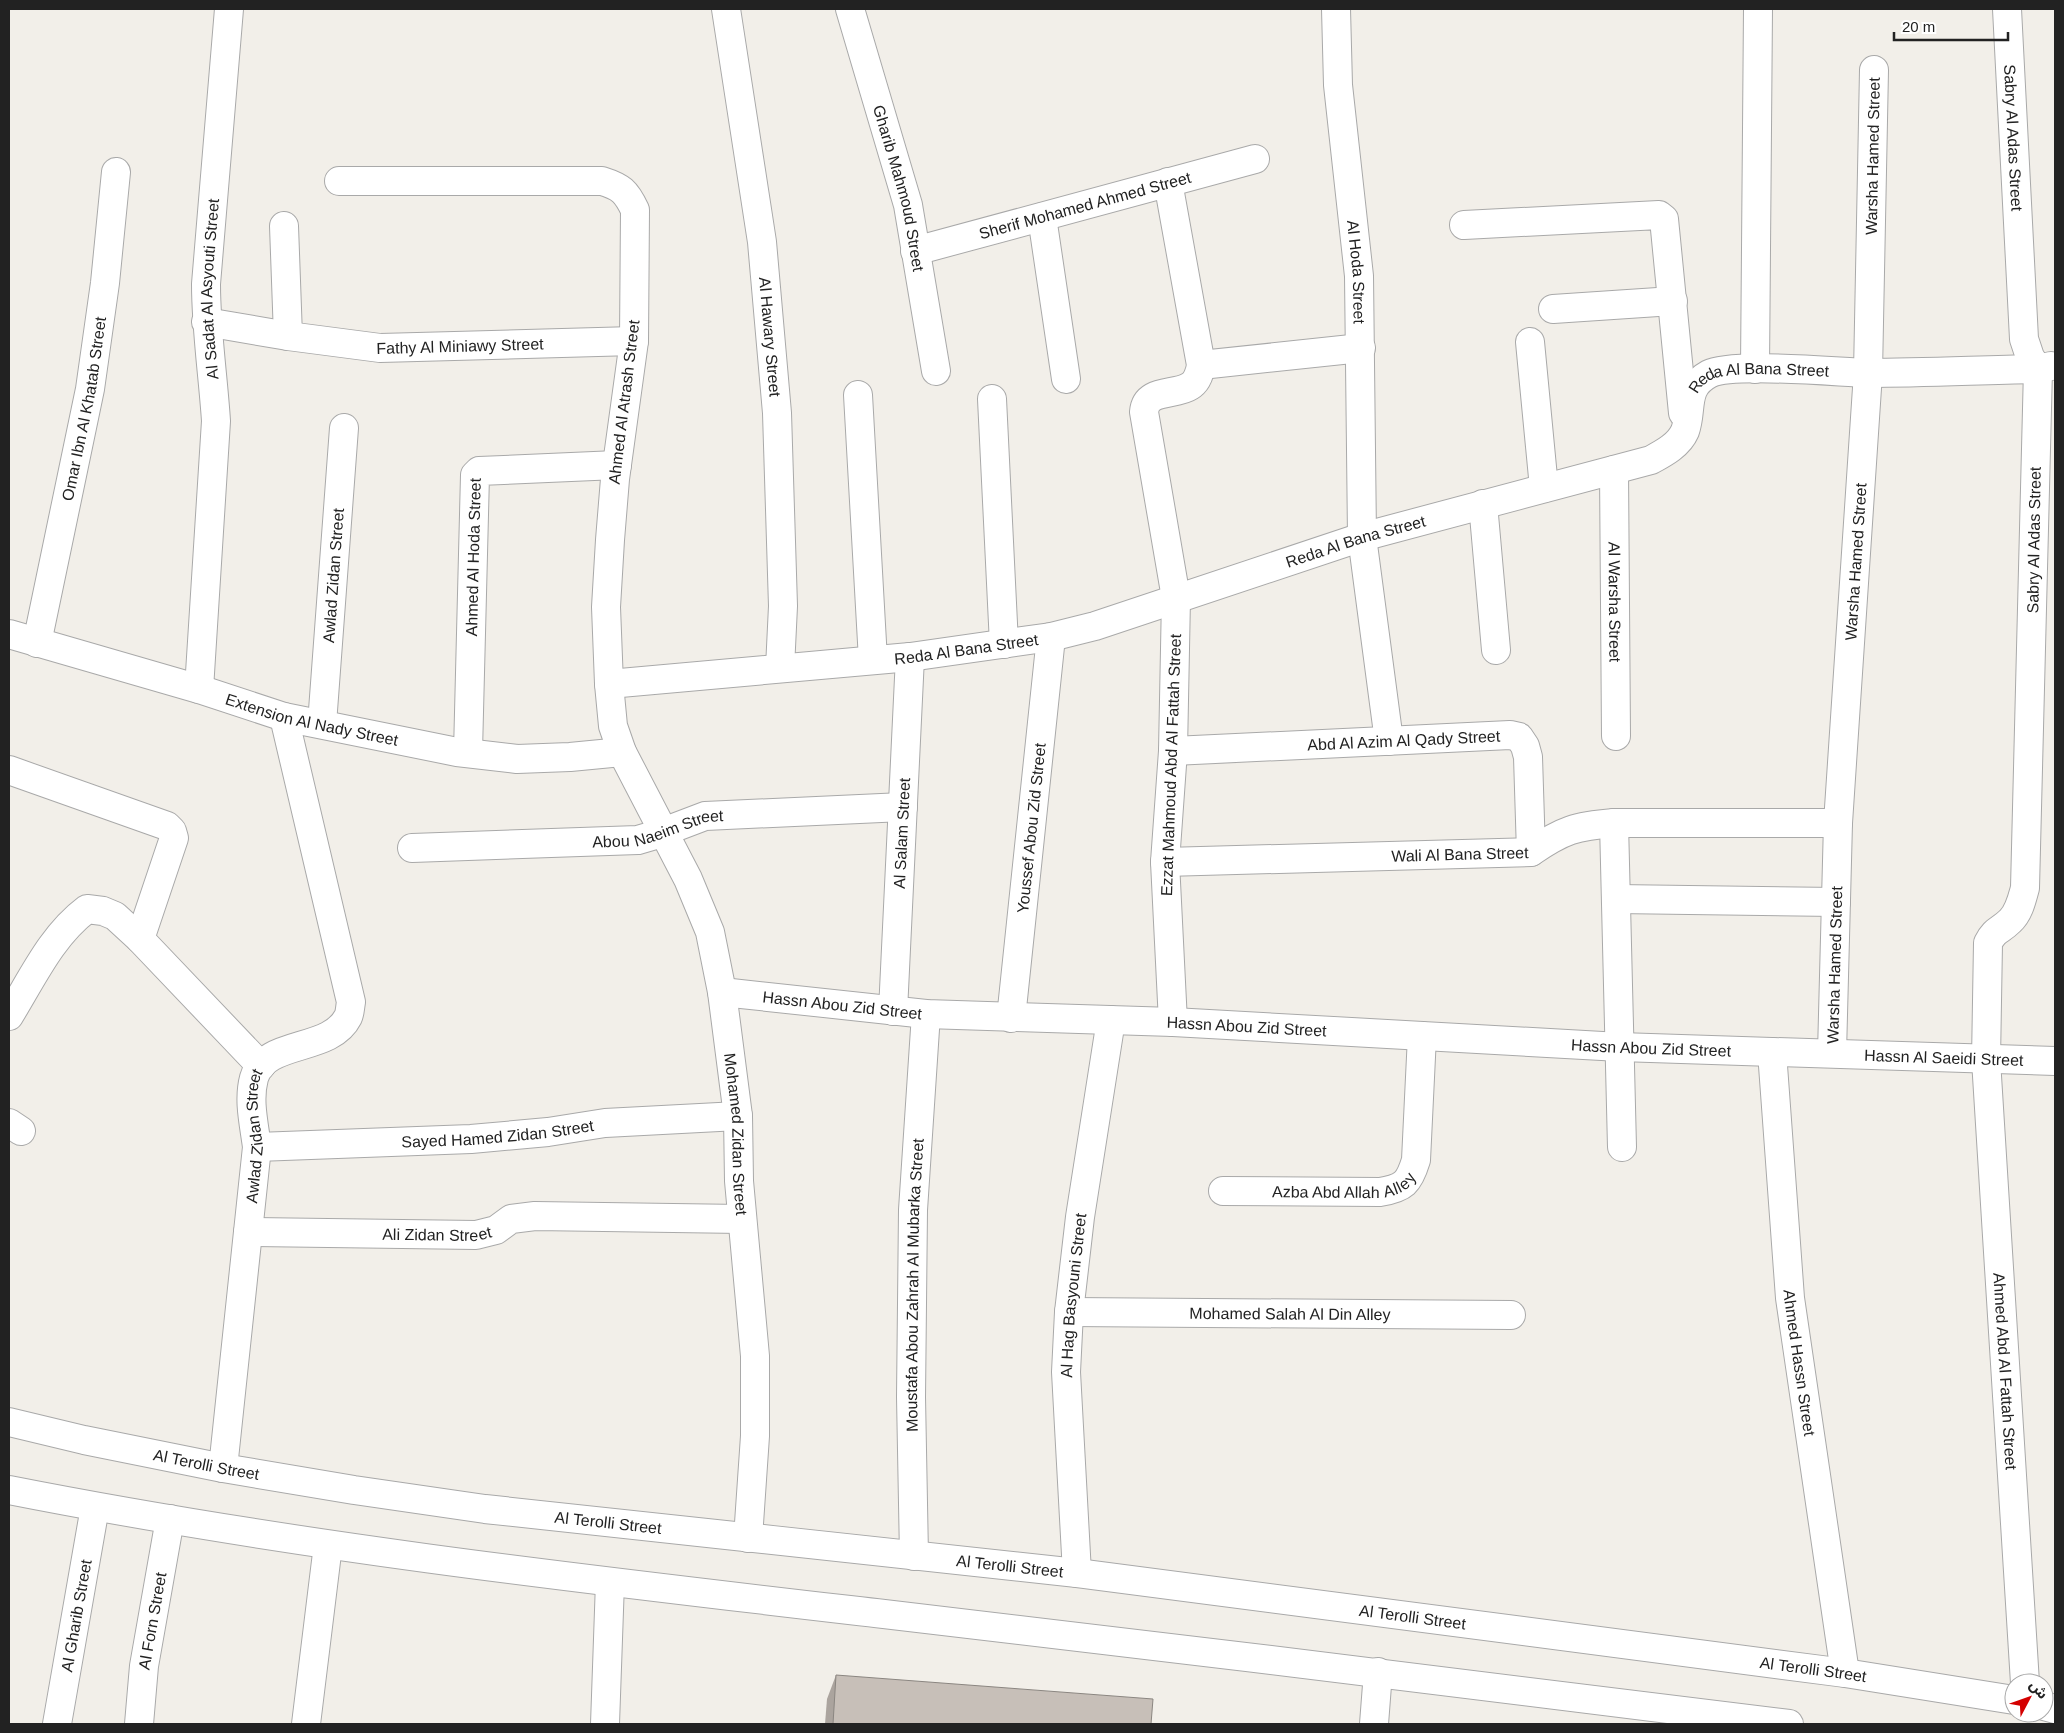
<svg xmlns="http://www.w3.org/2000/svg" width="2064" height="1733" viewBox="0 0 2064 1733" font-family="Arial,'Noto Sans Arabic',sans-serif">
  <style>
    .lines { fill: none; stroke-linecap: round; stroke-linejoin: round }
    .minor-casing { stroke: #a9a9a9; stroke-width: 30 }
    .tertiary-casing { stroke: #a9a9a9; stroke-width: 30 }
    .minor { stroke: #fff; stroke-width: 28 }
    .tertiary { stroke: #fff; stroke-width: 28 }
    .wall { fill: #aba49e }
    .building { fill: #c7bfb8; stroke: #8b8681 }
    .labels { text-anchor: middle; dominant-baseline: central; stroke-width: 5; stroke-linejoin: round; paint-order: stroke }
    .street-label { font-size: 16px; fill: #222; stroke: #fff }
  </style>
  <rect width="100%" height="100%" fill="#f2efe9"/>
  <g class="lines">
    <!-- minor casing -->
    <g class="minor-casing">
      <g id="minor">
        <path id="s1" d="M726 9 762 242 777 413 783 606 780 668"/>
        <path id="s2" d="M850 9 908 205 936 371"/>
        <path id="s3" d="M1336 9 1338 85 1359 276 1362 537 1389 741"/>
        <path id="s4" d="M2007 9 2024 339 2030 357 2038 369 2025 888C2022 899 2019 913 2010 921 2000 931 1995 929 1988 943L1986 1060 2025 1683"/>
        <path id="s5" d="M339 181H602C621 187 626 191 635 210L634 341 615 479 610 540 606 607 609 684 613 726 622 752 688 879 710 932 722 992 738 1116 739 1181 755 1356V1436L748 1538"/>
        <path d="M1168 182 1201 365C1200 372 1197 382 1190 386 1175 396 1146 388 1144 412L1176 598 1173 751 1165 862 1173 1022"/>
        <path d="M1042 217 1066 379"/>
        <path d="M1464 225 1659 215 1664 219 1683 413"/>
        <path d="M284 226 288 336"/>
        <path id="s6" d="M915 251 1255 159"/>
        <path d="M1553 309 1673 301"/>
        <path id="s7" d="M206 322 288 336 380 348 634 341"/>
        <path d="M1530 342 1544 488"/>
        <path d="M1201 365 1361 348"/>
        <path d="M1755 369 1758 9"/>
        <path d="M858 395 873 660"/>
        <path d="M992 399 1004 644"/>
        <path id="s8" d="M1614 470 1616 736"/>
        <path d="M1483 504 1496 650"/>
        <path id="s9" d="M9 634 199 689 284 717 457 752 517 759 570 757 622 752"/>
        <path id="s10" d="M37 643 90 389 105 283 116 172"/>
        <path id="s11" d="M609 684 910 657 1051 637 1095 626 1362 537 1651 460C1664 453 1679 445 1685 431 1693 409 1683 388 1709 374 1732 362 1836 372 1867 373 1924 373 1981 370 2038 369L2051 366"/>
        <path id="s12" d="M199 689 216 421C213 375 206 330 206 284L229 9"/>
        <path id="s13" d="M322 724 344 428"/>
        <path id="s14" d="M1173 751 1510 735 1519 737 1525 746 1528 757 1531 852"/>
        <path id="s15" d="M468 752 475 475 479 471 617 465"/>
        <path d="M9 770 167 826 172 831 174 838 140 939"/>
        <path d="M1614 823 1622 1147"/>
        <path id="s16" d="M412 848 638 840 655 835 705 816 903 807"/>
        <path id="s17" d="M1165 862 1531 852C1563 830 1576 826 1614 823H1838"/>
        <path d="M1616 899 1836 902"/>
        <path id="s18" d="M722 992 926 1014 1173 1022 1620 1047 2055 1061"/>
        <path id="s19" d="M893 1011 910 657"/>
        <path d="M9 1016C32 979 51 936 87 909L103 911 115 916 140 939 261 1066"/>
        <path id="s20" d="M1011 1018 1051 637"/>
        <path id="s21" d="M1772 1052 1790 1298 1845 1673"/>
        <path id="s22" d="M1832 1053 1838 823 1868 373 1874 70"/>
        <path d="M9 1123 21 1131"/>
        <path id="s23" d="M257 1147 471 1139 548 1132 605 1123 738 1116"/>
        <path id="s24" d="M1223 1191 1380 1192C1404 1188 1409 1183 1416 1160L1422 1036"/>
        <path id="s25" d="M248 1232 476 1235 496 1230 511 1219 535 1216 742 1219"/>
        <path id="s26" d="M1069 1312 1511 1315"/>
        <path id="s27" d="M223 1468 257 1147C254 1124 248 1100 254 1078 265 1039 330 1053 348 1017 350 1013 350 1007 351 1002L284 717"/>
        <path id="s28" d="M914 1556 911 1397 913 1210 926 1014"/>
        <path id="s29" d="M1077 1573 1066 1372 1069 1312 1080 1217 1111 1020"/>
        <path id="s30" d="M57 1724 95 1507"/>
        <path id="s31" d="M139 1724 144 1666 170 1519"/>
        <path d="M306 1724 328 1545"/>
        <path d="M605 1724 610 1582"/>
        <path d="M1374 1724 1378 1672"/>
      </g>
    </g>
    <!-- tertiary casing -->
    <g class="tertiary-casing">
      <g id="tertiary">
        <path id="s32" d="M9 1422 84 1440 223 1468 354 1490 485 1509 1077 1573 1845 1673 2014 1700"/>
        <path d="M9 1490C298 1547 591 1580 884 1614 1186 1649 1487 1686 1789 1724"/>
        <path d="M2044 1706 2055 1709"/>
      </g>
    </g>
    <!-- minor -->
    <use href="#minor" class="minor"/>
    <!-- tertiary -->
    <use href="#tertiary" class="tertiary"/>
  </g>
  <!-- wall -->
  <path class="wall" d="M836 1675 1151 1724H825L827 1699Z"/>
  <!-- building -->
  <path class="building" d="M836 1675 1153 1699 1151 1724H833Z"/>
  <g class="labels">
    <!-- street labels -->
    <g class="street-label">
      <text stroke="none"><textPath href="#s4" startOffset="129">Sabry Al Adas Street</textPath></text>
      <text stroke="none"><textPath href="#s22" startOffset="898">Warsha Hamed Street</textPath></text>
      <text stroke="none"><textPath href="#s2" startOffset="186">Gharib Mahmoud Street</textPath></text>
      <text stroke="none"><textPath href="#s6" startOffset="176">Sherif Mohamed Ahmed Street</textPath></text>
      <text stroke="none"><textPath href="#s3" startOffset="264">Al Hoda Street</textPath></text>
      <text stroke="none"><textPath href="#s12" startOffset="401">Al Sadat Al Asyouti Street</textPath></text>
      <text stroke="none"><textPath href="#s1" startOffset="331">Al Hawary Street</textPath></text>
      <text stroke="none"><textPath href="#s7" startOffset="256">Fathy Al Miniawy Street</textPath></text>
      <text stroke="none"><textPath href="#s11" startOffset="1229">Reda Al Bana Street</textPath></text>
      <text transform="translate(624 402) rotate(-83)">Ahmed Al Atrash Street</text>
      <text stroke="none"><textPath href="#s10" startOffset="239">Omar Ibn Al Khatab Street</textPath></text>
      <text transform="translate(2034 540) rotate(-89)">Sabry Al Adas Street</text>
      <text stroke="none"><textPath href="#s11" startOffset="764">Reda Al Bana Street</textPath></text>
      <text stroke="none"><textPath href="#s15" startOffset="195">Ahmed Al Hoda Street</textPath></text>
      <text stroke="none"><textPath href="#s22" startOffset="492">Warsha Hamed Street</textPath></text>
      <text stroke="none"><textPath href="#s13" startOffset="149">Awlad Zidan Street</textPath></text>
      <text stroke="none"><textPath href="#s8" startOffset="132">Al Warsha Street</textPath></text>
      <text stroke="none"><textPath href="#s11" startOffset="359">Reda Al Bana Street</textPath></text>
      <text stroke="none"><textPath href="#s9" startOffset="315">Extension Al Nady Street</textPath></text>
      <text stroke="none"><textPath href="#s14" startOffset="231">Abd Al Azim Al Qady Street</textPath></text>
      <text transform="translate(1171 765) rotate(-88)">Ezzat Mahmoud Abd Al Fattah Street</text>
      <text stroke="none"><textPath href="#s16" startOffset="248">Abou Naeim Street</textPath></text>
      <text stroke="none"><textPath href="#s20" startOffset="191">Youssef Abou Zid Street</textPath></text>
      <text stroke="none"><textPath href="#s19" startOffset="178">Al Salam Street</textPath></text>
      <text stroke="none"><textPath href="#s17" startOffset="295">Wali Al Bana Street</textPath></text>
      <text stroke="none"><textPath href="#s22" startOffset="88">Warsha Hamed Street</textPath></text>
      <text stroke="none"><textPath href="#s18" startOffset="121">Hassn Abou Zid Street</textPath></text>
      <text stroke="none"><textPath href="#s18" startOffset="526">Hassn Abou Zid Street</textPath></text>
      <text stroke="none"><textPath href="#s18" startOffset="931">Hassn Abou Zid Street</textPath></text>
      <text stroke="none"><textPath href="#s18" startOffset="1224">Hassn Al Saeidi Street</textPath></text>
      <text stroke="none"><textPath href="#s23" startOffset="241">Sayed Hamed Zidan Street</textPath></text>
      <text stroke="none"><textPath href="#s5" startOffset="1259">Mohamed Zidan Street</textPath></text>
      <text stroke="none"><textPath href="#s27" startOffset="334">Awlad Zidan Street</textPath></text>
      <text stroke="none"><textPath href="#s24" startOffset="122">Azba Abd Allah Alley</textPath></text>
      <text stroke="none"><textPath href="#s25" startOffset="189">Ali Zidan Street</textPath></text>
      <text stroke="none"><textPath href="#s28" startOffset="271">Moustafa Abou Zahrah Al Mubarka Street</textPath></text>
      <text stroke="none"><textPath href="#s29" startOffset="278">Al Hag Basyouni Street</textPath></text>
      <text stroke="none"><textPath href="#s26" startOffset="221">Mohamed Salah Al Din Alley</textPath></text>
      <text stroke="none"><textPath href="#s21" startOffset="312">Ahmed Hassn Street</textPath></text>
      <text stroke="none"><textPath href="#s4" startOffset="1380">Ahmed Abd Al Fattah Street</textPath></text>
      <text stroke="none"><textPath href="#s32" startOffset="202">Al Terolli Street</textPath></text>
      <text stroke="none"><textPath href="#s32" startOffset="608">Al Terolli Street</textPath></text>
      <text stroke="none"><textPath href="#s32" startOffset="1012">Al Terolli Street</textPath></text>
      <text stroke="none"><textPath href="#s30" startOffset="110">Al Gharib Street</textPath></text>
      <text stroke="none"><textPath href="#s32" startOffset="1418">Al Terolli Street</textPath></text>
      <text stroke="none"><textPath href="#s31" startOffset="104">Al Forn Street</textPath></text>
      <text stroke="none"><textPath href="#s32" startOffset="1822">Al Terolli Street</textPath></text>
    </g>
  </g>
  <!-- border -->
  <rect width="2064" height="1733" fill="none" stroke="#222222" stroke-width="20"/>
  <!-- north arrow -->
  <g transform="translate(2029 1698) rotate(49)"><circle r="24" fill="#ffffff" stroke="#a7a7a7"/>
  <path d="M0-4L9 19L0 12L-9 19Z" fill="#d40000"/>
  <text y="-8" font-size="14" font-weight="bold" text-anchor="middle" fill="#222222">ش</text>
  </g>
  <!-- scale -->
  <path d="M1894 32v8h114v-8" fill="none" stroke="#222222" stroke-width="2.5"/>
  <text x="1902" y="32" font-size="15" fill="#222222" stroke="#ffffff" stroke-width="4" paint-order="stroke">20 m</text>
</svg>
